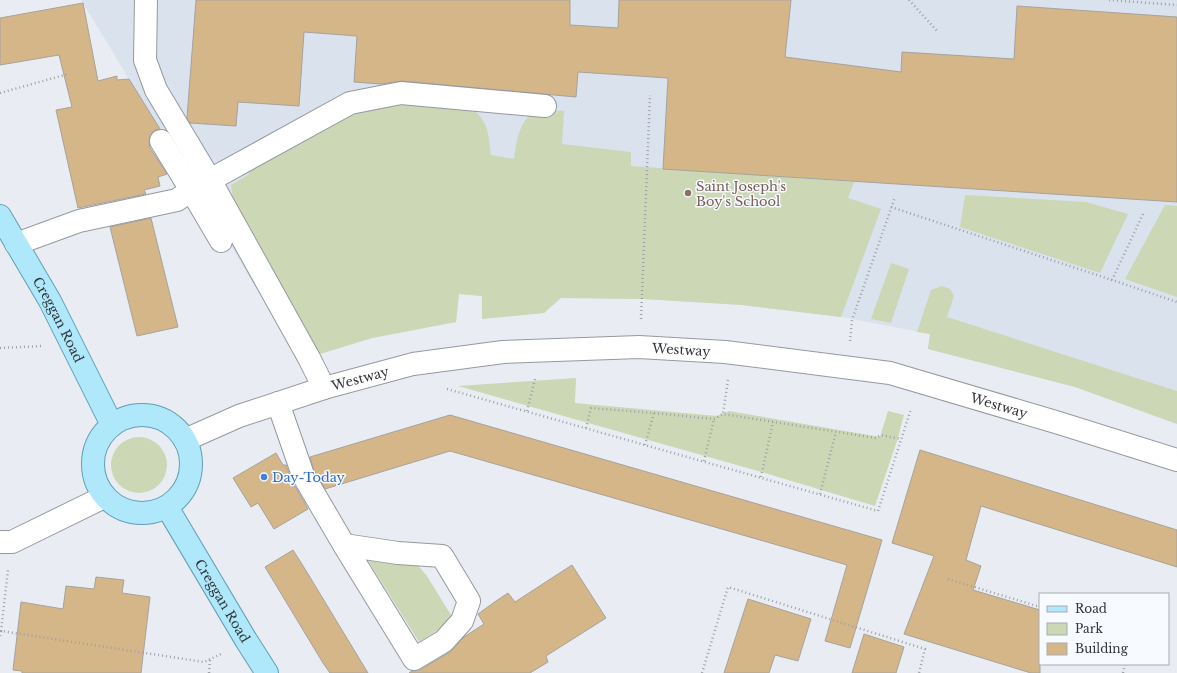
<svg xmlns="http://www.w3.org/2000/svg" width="1177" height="673" viewBox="0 0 1177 673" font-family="'Libre Baskerville',serif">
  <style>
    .built { fill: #dae2ee }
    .green { fill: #cbd7b5 }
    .building { fill: #d5b688; stroke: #a6a29d }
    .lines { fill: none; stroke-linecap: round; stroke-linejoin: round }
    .minor-casing { stroke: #96999e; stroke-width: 24 }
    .major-casing { stroke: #609fb5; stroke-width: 24 }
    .path { stroke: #9ea1a6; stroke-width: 2.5; stroke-dasharray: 1 3; stroke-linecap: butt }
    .minor { stroke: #fff; stroke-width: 22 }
    .major { stroke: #afe8fb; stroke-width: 22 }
    .education-dot { fill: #8d6e63; stroke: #f7faff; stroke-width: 1.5 }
    .shop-dot { fill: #3f7fe0; stroke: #f7faff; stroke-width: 1.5 }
    .labels { text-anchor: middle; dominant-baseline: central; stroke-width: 3; stroke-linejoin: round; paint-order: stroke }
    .education-label { font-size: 13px; fill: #785e54; stroke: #f7faff; text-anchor: start }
    .street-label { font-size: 13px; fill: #333537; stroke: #f7faff }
    .shop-label { font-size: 13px; fill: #366cbe; stroke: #f7faff; text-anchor: start }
  </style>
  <rect width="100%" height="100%" fill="#e9edf3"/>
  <!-- built -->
  <path class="built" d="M81 0H1177V424L1075 387 928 349 930 334 841 317 742 305 643 299 561 298 544 313 482 319V296L459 294 456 322 372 338 300 360Z"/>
  <!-- green -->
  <path class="green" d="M382 103 469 106C489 121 488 132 491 155L514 159C516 145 519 120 533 114 542 109 555 111 564 111L562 144 631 152V166L854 182 848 198 881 209 841 317 742 305 643 299 561 298 544 313 482 319V296L459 294 456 322 372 338 320 354 235 212 231 185 248 175 254 164 348 114Z
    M965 195 1086 202 1128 214 1100 273 960 227Z
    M1165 205 1177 206V297L1125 279Z
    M891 263 909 269 891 323 871 319Z
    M942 286 950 289 954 296 947 317 1177 391V424L1075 387 928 349 930 334 917 332 931 290Z
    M576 378 575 403 717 416 729 411 880 437 888 411 904 415 897 441 875 506 768 474 458 386Z
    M111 465a28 28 0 1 1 56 0a28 28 0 1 1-56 0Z
    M364 554 416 563 427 576 454 620 419 642Z"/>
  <!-- building -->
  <path class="building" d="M196 0H570V25L618 28 619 0H791L785 57 901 72 902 52 1014 59 1017 6 1177 17V202L663 169 668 78 578 72 576 97 402 81 381 84 354 82 357 36 304 32 299 106 238 102 236 126 190 123 187 118Z
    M83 3 98 81 117 76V80L129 79 160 129 155 130 150 135 149 142 150 148 167 174 158 177 160 186 144 190 146 194 78 208 56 110 72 107 59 55 0 65V18Z
    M151 218 178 327 137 336 110 227Z
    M450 415 882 540 850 648 825 641 847 565 450 451 325 489 314 470 310 457Z
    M920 450 1177 530V567L981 506 966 560 981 566 973 590 1040 610V673H1031L904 634 934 556 892 543Z
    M276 453 283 465H286L292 481 308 509 274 529 258 503 251 507 233 478Z
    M293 550 305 569 368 673H330L323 663 265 567Z
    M572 565 606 618 546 656 548 662 530 673H409L412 671 420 670 450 652 464 637 484 624 478 614 496 601 508 593 515 602Z
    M96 577 124 580 122 593 150 597 141 673H22V671L13 670 21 602 63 609 66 586 94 589Z
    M748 599 811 619 798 661 775 655 769 673H724Z
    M864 634 904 647 896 673H852Z"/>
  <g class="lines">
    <!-- minor casing -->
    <g class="minor-casing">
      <g id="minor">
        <path d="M146 0 145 60 156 90 210 180"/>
        <path d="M191 190 221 241"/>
        <path d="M16 244 79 221 177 200 191 190 161 141"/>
        <path d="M324 388 309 358 210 180 350 103 401 93 545 106"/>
        <path d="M278 403 303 475 344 545 398 553 442 556 469 601 462 621 444 641 414 659 344 545"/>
        <path id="s1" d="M185 440 239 416 324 388 413 364 503 352 639 347 725 352 890 373 1059 423 1177 460"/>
        <path d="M0 542H12L104 497"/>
      </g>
    </g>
    <!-- major casing -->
    <g class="major-casing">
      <g id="major">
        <path id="s2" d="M0 216 50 301 112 425"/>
        <circle cx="142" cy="464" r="49"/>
        <path id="s3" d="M167 507 246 640 267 673"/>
      </g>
    </g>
    <!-- path -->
    <path class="path" d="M909 0 938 32
      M1109 0 1177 5
      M0 93 68 74
      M891 207 1112 280
      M1143 214 1112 280 1177 302
      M641 319 650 95
      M850 341 852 320 895 197
      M0 348 41 346
      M728 380 723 414 876 438 881 435 901 439
      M447 389 878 511 911 409
      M527 411 535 379
      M586 428 591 408 654 413 714 419 723 414
      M645 445 654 413
      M704 461 714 419
      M761 477 773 422
      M820 494 836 432
      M948 579 1040 607
      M1 631 8 570
      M0 636 1 631 204 662 221 654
      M209 673 210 660
      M702 673 728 587 925 649 919 673
      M1123 673 1125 664"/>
    <!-- minor -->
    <use href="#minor" class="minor"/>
    <!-- major -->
    <use href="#major" class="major"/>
  </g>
  <!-- markers -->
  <circle class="education-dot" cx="688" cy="193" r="4"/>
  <circle class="shop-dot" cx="264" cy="477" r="4"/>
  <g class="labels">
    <!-- education labels -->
    <g class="education-label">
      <text x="696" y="186">Saint Joseph's<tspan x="696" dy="15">Boy's School</tspan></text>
    </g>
    <!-- street labels -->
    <g class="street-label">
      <text stroke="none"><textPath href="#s2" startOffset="119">Creggan Road</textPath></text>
      <text stroke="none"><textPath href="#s1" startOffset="510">Westway</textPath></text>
      <text stroke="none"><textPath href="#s1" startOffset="186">Westway</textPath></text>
      <text stroke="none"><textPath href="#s1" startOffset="834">Westway</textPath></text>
      <text stroke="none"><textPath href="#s3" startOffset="109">Creggan Road</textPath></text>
    </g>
    <!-- shop labels -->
    <g class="shop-label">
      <text x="272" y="477">Day-Today</text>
    </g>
  </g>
  <!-- legend -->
  <rect x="1039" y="593" width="130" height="72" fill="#f7faff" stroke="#a9abaf"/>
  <rect x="1047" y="606" width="20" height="6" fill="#afe8fb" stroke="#a9abaf"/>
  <text x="1075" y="613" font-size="12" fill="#333537">Road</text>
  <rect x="1047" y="623" width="20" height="12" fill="#cbd7b5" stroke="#a9abaf"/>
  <text x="1075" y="633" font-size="12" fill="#333537">Park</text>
  <rect x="1047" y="643" width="20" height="12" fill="#d5b688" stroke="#a9abaf"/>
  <text x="1075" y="653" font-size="12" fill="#333537">Building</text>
</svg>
